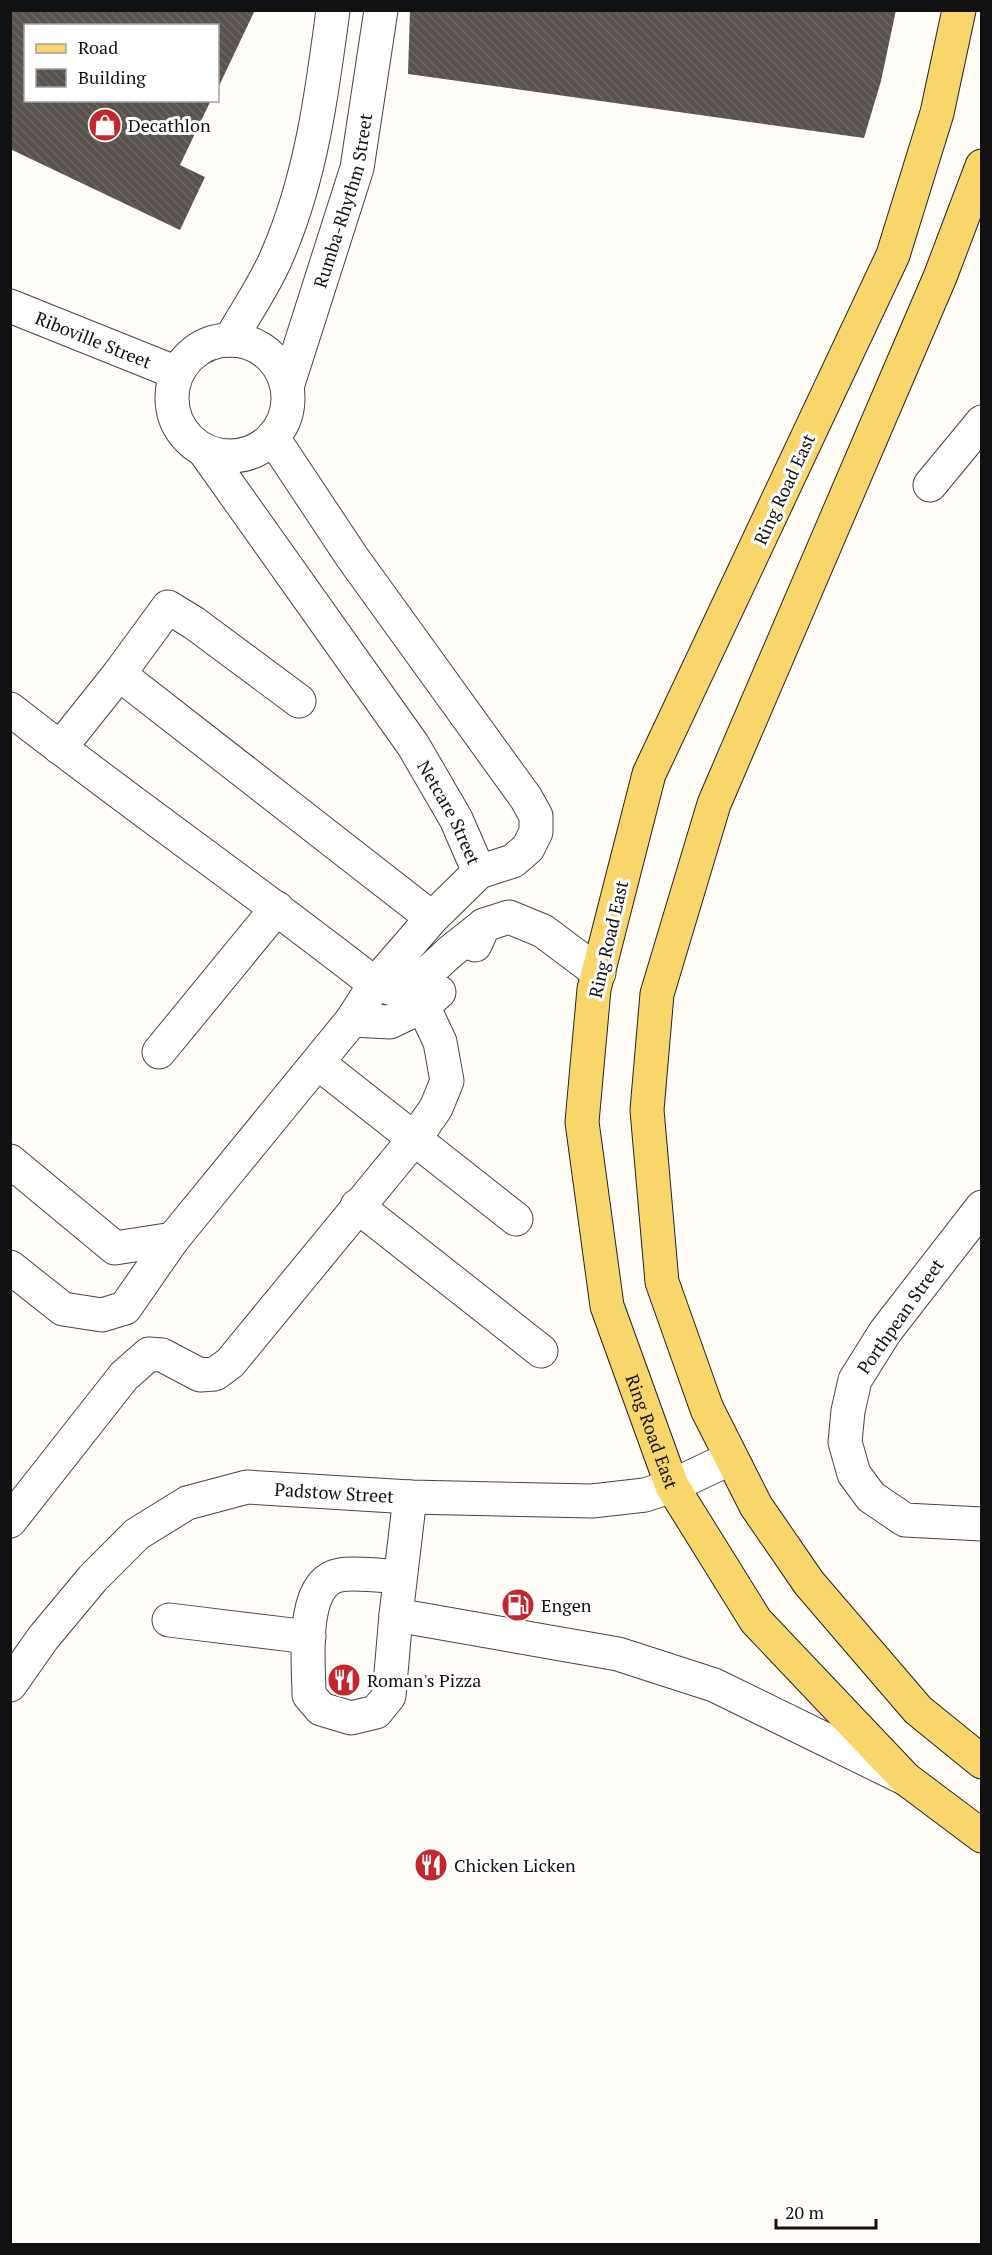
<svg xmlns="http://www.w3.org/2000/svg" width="992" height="2255" viewBox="0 0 992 2255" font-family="'PT Serif',serif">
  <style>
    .building { fill: url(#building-back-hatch) }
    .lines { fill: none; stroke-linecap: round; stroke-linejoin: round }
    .minor-casing { stroke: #444; stroke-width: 35 }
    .major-casing { stroke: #222; stroke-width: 35 }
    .minor { stroke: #fff; stroke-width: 33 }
    .major { stroke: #f9d66b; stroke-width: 33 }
    .labels { text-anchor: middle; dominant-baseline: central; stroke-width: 6; stroke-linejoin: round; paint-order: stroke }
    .poi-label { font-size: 18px; fill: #111; stroke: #fff; text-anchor: start }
    .street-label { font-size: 18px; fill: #111; stroke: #fff }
  </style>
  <defs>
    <pattern id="building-back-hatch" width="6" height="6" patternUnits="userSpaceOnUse" patternTransform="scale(1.5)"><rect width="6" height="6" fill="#5a524d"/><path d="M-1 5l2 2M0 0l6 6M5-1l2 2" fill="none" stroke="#6d6662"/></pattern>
  </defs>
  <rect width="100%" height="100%" fill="#fffdf5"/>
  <!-- building -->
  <path class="building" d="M10 10H255L218 88V26H26V100H211L180 165 205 177 180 230 10 149Z
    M410 10H896L881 81 864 138 408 74Z"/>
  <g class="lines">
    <!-- minor casing -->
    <g class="minor-casing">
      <g id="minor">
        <path id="s1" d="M10 306 177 373"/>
        <circle cx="230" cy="398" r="58"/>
        <path d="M230 340C245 313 265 285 277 256 311 178 322 94 333 10"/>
        <path id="s2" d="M287 387 357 168 381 10"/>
        <path d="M273 438 352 557 526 798 536 816V832L528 848 513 861 479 872 432 918 375 984 397 990 424 976 450 952 484 925"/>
        <path id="s3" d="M205 452 413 745 456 819 479 872"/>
        <path d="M930 485 982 422"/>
        <path d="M119 674 168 607 194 623 299 701"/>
        <path d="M10 709C130 803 255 890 375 984L352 1020 173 1239 125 1308 102 1315 63 1309 10 1267"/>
        <path d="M60 748 119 674 432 918"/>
        <path d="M475 945 484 925 509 917 543 931 599 973"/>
        <path d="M352 1020 390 1022 423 1006 439 992"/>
        <path d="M159 1052 277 908"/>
        <path d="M318 1063 516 1219"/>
        <path d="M10 1161 115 1248 173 1239"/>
        <path d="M357 1206 541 1351"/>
        <path d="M982 1207 885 1332 855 1380 848 1411 845 1442 854 1474 871 1497 905 1520 982 1524"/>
        <path d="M410 1497 396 1615 618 1654 714 1685 904 1778"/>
        <path d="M10 1521 124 1376 149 1354 162 1355 200 1375 215 1374 230 1363 415 1138 436 1108 447 1081 440 1042 423 1006"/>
        <path d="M396 1615 389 1696 376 1712 351 1718 321 1709 309 1695C309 1664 299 1582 340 1575 355 1572 384 1576 400 1577"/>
        <path d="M169 1620 309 1637"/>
        <path id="s4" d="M10 1685 43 1638 93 1578 137 1534 187 1503 247 1487 410 1497 592 1501 645 1495 672 1486 731 1458"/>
      </g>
    </g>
    <!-- major casing -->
    <g class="major-casing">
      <g id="major">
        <path id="s5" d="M959 10 937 113 893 255 649 774 594 989 582 1122 607 1306 672 1486 756 1621 906 1779 982 1836"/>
        <path d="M982 166 940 277 714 804 657 994 647 1110 662 1282 707 1409 756 1506 809 1583 918 1710 982 1762"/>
      </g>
    </g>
    <!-- minor -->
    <use href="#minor" class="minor"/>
    <!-- major -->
    <use href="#major" class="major"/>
  </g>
  <!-- icons -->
  <defs>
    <g id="shop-disc" transform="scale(1.725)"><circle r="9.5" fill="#c4262e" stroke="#fff"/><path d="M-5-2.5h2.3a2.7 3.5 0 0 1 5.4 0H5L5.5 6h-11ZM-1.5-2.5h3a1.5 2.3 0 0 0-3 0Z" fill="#fff"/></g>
    <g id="fuel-disc" transform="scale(1.725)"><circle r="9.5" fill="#c4262e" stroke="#fff"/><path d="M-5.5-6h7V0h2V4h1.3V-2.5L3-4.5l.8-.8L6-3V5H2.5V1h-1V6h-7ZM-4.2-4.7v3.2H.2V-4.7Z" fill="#fff"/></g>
    <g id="restaurant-disc" transform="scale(1.725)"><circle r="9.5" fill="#c4262e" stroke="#fff"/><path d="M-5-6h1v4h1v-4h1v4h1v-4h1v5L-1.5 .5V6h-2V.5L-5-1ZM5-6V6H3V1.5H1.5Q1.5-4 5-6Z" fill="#fff"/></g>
  </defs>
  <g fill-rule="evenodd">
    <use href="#shop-disc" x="105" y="125"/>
    <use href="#fuel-disc" x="518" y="1605"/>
    <use href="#restaurant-disc" x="344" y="1680"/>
    <use href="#restaurant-disc" x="431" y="1865"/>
  </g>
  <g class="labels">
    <!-- poi labels -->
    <g class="poi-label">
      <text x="128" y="125">Decathlon</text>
      <text x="541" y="1605">Engen</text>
      <text x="367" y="1680">Roman's Pizza</text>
      <text x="454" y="1865">Chicken Licken</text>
    </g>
    <!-- street labels -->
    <g class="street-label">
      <text stroke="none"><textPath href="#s2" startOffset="195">Rumba-Rhythm Street</textPath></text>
      <text stroke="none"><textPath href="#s1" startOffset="90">Riboville Street</textPath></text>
      <text transform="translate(784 489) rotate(-65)">Ring Road East</text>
      <text stroke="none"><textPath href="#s3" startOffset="436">Netcare Street</textPath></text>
      <text transform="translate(608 939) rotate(-77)">Ring Road East</text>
      <text transform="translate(900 1316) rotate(-55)">Porthpean Street</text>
      <text stroke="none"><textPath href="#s5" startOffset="1502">Ring Road East</textPath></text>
      <text stroke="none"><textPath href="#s4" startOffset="406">Padstow Street</textPath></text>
    </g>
  </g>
  <!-- border -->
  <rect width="992" height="2255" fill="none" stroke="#111111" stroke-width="24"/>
  <!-- legend -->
  <rect x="24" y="24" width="195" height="78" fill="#ffffff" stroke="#a0a0a0" stroke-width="1.5"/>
  <rect x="36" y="44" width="30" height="9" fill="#f9d66b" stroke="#a0a0a0" stroke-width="1.5"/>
  <text x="78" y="54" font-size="18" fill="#111111">Road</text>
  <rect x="36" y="69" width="30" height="18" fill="url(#building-back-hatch)" stroke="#a0a0a0" stroke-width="1.5"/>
  <text x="78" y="84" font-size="18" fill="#111111">Building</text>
  <!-- scale -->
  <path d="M776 2219v9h100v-9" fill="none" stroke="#111111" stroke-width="3"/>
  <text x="785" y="2219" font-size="18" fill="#111111" stroke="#ffffff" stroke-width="4.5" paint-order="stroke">20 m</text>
</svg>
